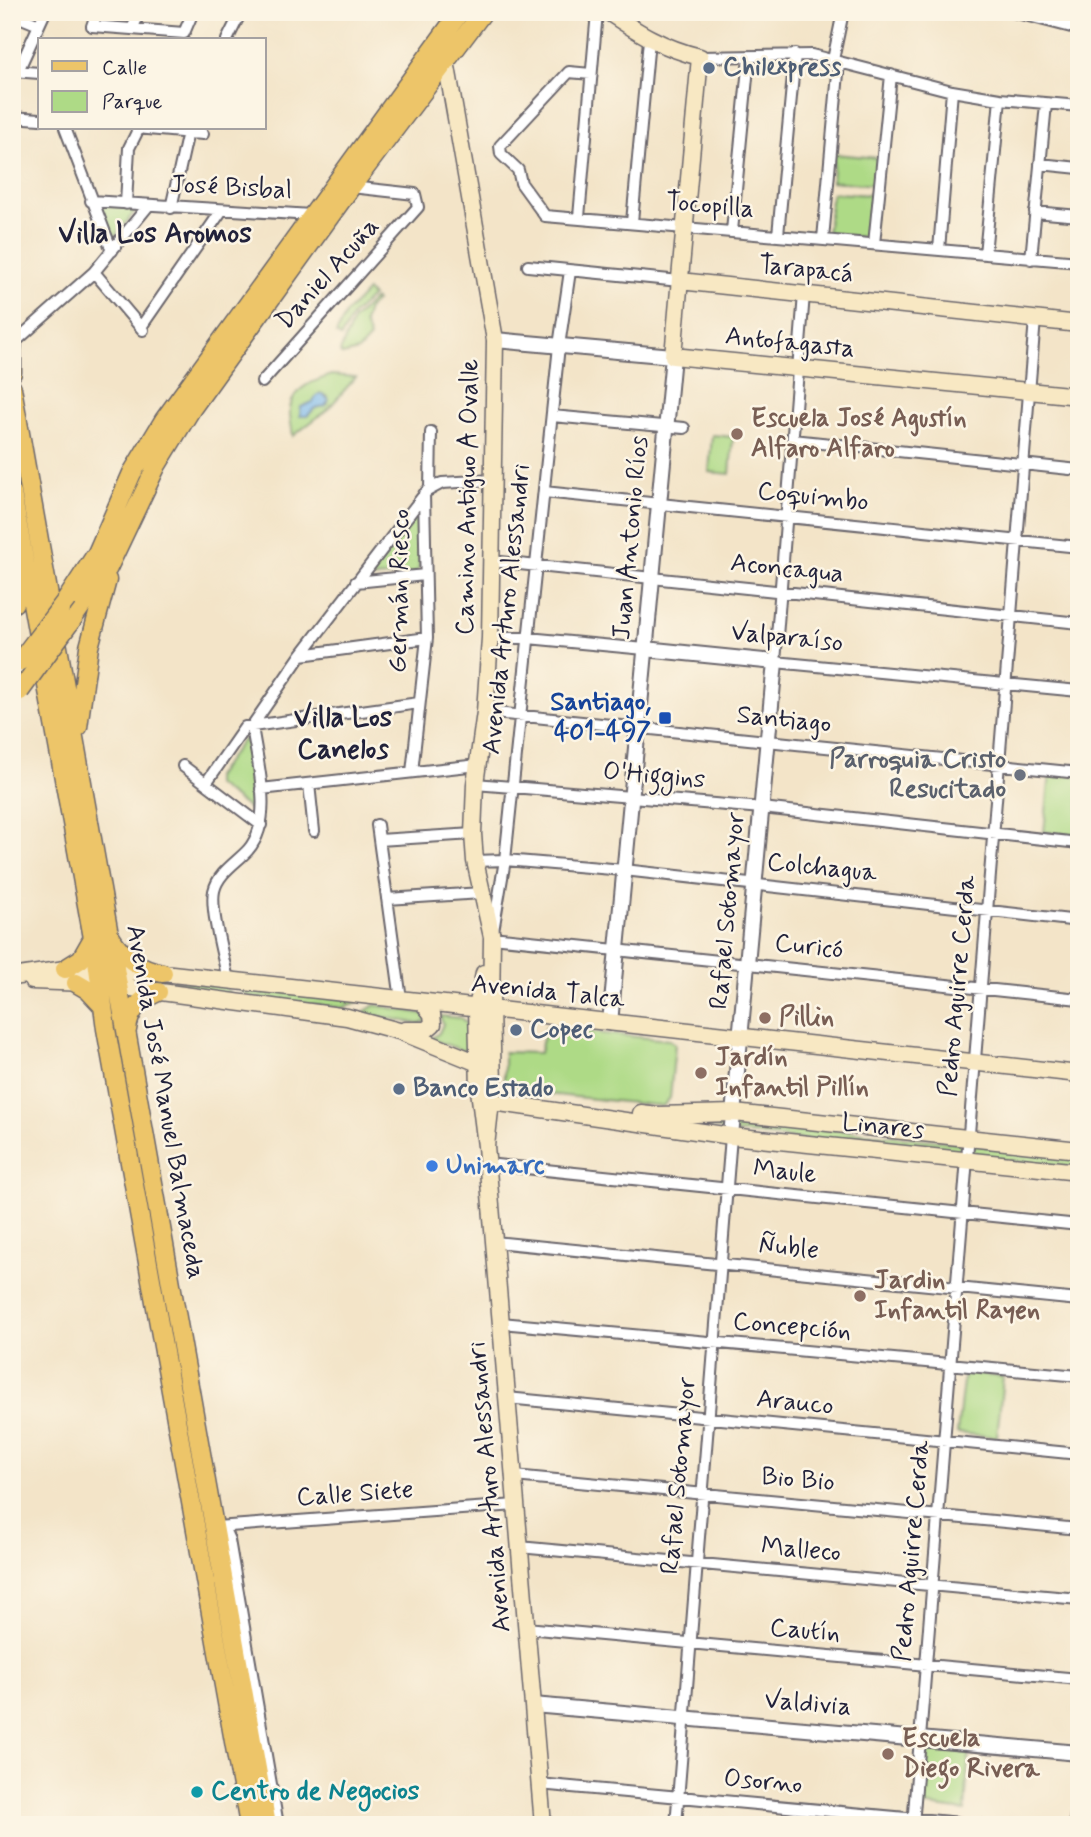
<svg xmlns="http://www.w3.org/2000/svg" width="1091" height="1837" viewBox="0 0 1091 1837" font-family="Mynerve,sans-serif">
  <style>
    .green { fill: #aeda86; stroke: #687e60; stroke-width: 2; fill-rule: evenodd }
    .water { fill: #7ab9ee; stroke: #4e6e94; stroke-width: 2 }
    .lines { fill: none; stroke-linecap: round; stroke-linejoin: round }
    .minor-casing { stroke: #6b666c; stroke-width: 14 }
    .tertiary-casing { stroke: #6b666c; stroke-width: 18 }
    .secondary-casing { stroke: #6b666c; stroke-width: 19 }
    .primary-casing { stroke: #6b666c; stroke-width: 21 }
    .minor { stroke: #fff; stroke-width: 10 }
    .tertiary { stroke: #fff; stroke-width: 14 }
    .secondary { stroke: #f8e8c3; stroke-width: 16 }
    .primary { stroke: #edc569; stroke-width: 18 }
    .primary-bridge-casing { stroke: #6b666c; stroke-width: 21; stroke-linecap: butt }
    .primary-bridge { stroke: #edc569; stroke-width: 18 }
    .service-dot { fill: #5c6f8a; stroke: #fcf5e5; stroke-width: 2.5 }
    .education-dot { fill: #8d6e63; stroke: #fcf5e5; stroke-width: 2.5 }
    .transit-dot { fill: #1a4fb4; stroke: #fcf5e5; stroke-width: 2.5 }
    .worship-dot { fill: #6b7280; stroke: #fcf5e5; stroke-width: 2.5 }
    .shop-dot { fill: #3f7fe0; stroke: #fcf5e5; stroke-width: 2.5 }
    .culture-dot { fill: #0f9aa8; stroke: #fcf5e5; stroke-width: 2.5 }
    .labels { text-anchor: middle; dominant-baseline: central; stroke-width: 5; stroke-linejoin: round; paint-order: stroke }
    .service-label { font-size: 26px; font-weight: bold; fill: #4e5e75; stroke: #fcf5e5; text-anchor: start }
    .street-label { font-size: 26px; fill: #22223b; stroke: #fcf5e5 }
    .education-label { font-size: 26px; font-weight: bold; fill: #785e54; stroke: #fcf5e5; text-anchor: start }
    .transit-label { font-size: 26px; font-weight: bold; fill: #164399; stroke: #fcf5e5; text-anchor: end }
    .worship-label { font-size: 26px; font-weight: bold; fill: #5b616d; stroke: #fcf5e5; text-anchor: end }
    .shop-label { font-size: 26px; font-weight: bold; fill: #366cbe; stroke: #fcf5e5; text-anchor: start }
    .culture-label { font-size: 26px; font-weight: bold; fill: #0d838f; stroke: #fcf5e5; text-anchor: start }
    .neighbourhood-label { font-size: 28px; font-weight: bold; fill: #22223b; stroke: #fcf5e5 }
  </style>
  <rect width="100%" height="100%" fill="#fcf5e5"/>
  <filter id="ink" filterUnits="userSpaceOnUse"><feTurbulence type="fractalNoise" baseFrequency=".0143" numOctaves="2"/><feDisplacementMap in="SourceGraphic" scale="14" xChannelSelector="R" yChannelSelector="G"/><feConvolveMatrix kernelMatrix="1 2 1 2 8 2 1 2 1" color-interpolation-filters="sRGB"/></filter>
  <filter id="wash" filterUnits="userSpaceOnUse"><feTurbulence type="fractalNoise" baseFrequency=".00686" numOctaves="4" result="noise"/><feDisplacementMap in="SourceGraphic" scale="28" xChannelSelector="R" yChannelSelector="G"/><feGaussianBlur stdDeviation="1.57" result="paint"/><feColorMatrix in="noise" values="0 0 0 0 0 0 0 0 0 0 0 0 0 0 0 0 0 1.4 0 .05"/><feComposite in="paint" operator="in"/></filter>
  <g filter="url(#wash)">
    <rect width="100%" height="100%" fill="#f3e4c8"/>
    <!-- green -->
    <path class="green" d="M834 154 878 158 875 185 832 181Z
      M832 193 875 195 871 238 827 234Z
      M99 205 138 208 111 241Z
      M367 291 372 296 352 316 341 337 336 334 346 313Z
      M374 299 376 301 368 309 364 323 370 338 358 351 342 355 340 352 353 320Z
      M332 375 356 377 328 409 293 436C292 427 289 416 290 408 294 386 315 381 332 375ZM320 393 328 397V404L315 408 307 416H300L301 407 313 402Z
      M712 435 733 437 730 474 709 472Z
      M418 511 419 569 415 573 368 579Z
      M245 737 255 813 215 784V777Z
      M1050 773 1079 776V836L1044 832Z
      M134 977 224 985 230 994 135 983Z
      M239 988 361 1000 343 1008 248 997Z
      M375 1005 424 1014 428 1020 420 1024 362 1013Z
      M440 1016 461 1018 469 1026 471 1048 464 1051 431 1039 439 1033 443 1024Z
      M545 1028 670 1040 675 1044 670 1098 663 1106 507 1090 504 1086V1052L540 1053Z
      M677 1119 738 1120 1079 1155V1168L737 1133Z
      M964 1373 1003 1377 997 1437 957 1433Z
      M929 1745 969 1749 965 1811 922 1805Z"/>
    <!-- water -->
    <path class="water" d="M323 394 329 400 325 406 315 408 307 416H300L301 407 313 402 317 395Z"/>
  </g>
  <g filter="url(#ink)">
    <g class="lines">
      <!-- minor casing -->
      <g class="minor-casing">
        <path id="minor" d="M97 12 92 26 184 33 193 12
          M1013 12 1079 29
          M12 14 39 25
          M132 29 140 12
          M227 40 241 12
          M700 57 812 55 952 91 1000 99 1079 106
          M833 60 843 12
          M12 71 40 73
          M18 71 45 12
          M591 74 569 72 500 146 501 154 518 170 521 183 545 216 1079 262
          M12 117 40 119
          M65 128 112 251
          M137 128 203 134
          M1040 164 1079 168
          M91 201 311 215
          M126 204 129 148 139 128
          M171 208 188 132
          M1035 212 1079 216
          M579 217 597 12
          M632 222 649 40
          M732 231 749 57
          M778 235 795 54
          M823 239 839 62
          M874 244 891 75
          M939 250 952 91
          M985 254 1000 99
          M1031 259 1046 104
          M528 266 680 281
          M570 271 559 346 505 860 492 937 1079 999
          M94 272 143 330
          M804 294 775 662 1079 691
          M141 327 222 210
          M14 346 16 341 94 272 148 206
          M262 382 418 207 415 194 351 187
          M552 416 684 428
          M793 440 1079 470
          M430 488 431 432
          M544 492 1079 547
          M491 561 1079 623
          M356 582 425 575
          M490 638H528L645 649
          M301 655 427 638
          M485 712 1079 773
          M183 766 261 825
          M412 772 427 638 424 494
          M206 783 245 727 419 703
          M309 784 314 831
          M475 784 762 808 1079 843
          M261 789 478 765
          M377 825 401 1000
          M379 840 473 834
          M475 861 505 860 624 870 1079 921
          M387 899 482 893
          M228 980C224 959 210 910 214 891 218 873 236 863 248 850 275 819 257 763 252 726L301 655 427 491 442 483 493 480
          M487 1164 1079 1225
          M494 1242 1079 1300
          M501 1323 1079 1376
          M507 1398 1079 1454
          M514 1476 1079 1529
          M223 1527 229 1540 278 1825
          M213 1530 216 1527 516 1505
          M519 1547 1079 1599
          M526 1628 1079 1679
          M539 1784 982 1825
          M676 1825 731 1136
          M913 1825 1035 319
          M1075 1825 1079 1777"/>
      </g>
      <!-- tertiary casing -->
      <g class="tertiary-casing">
        <path id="tertiary" d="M12 329 14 346
          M495 340 673 356 610 1023
          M645 649 775 662 731 1136
          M533 1705 1079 1753"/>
      </g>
      <!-- secondary casing -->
      <g class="secondary-casing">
        <path id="secondary" d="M608 12C639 33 663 48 700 57L673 356 1079 396
          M446 61 495 340 490 638 485 712 475 784 473 834 475 861 492 937 491 1010 493 1083 486 1146
          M680 281 1079 324
          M484 973 477 1008 479 1090 486 1146 543 1825
          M12 977 65 969 163 973 1079 1074
          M32 981 86 983
          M109 985 347 1017 399 1031 478 1063
          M405 1030H426L433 1024 432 1014 422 1002
          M486 1096 492 1102 731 1136 1079 1172
          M641 1113 658 1115 734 1113 1079 1150"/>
      </g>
      <!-- primary casing -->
      <g class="primary-casing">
        <path id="primary" d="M12 346V373
          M12 388 267 1825
          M12 493 97 960 106 1029 249 1825
          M67 599 97 553 132 473 164 420 460 12
          M14 603 25 572
          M71 621 108 568 157 465 192 408 351 187 483 12
          M78 727 89 647 107 580
          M110 936C122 957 139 969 163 973
          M65 969 81 959 93 938
          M76 983 88 990 103 1006
          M127 1030C129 1010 140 1000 158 992"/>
      </g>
      <!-- minor -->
      <use href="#minor" class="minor"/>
      <!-- tertiary -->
      <use href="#tertiary" class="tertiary"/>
      <!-- secondary -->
      <use href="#secondary" class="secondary"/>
      <!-- primary -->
      <use href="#primary" class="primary"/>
      <!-- primary-bridge casing -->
      <g class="primary-bridge-casing">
        <path id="primary-bridge" d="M20 661 67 599
          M20 691 71 621"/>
      </g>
      <!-- primary-bridge -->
      <use href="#primary-bridge" class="primary-bridge"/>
    </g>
  </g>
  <!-- markers -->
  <g class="service-dot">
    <circle cx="709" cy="68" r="7"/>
    <circle cx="516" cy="1030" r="7"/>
    <circle cx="399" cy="1089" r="7"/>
  </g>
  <g class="education-dot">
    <circle cx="737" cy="434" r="7"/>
    <circle cx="765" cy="1018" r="7"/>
    <circle cx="701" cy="1073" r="7"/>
    <circle cx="860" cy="1296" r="7"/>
    <circle cx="888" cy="1754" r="7"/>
  </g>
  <rect class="transit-dot" x="658" y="711" width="14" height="14" rx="3.5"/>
  <circle class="worship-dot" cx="1020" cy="775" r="7"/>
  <circle class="shop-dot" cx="432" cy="1166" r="7"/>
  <circle class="culture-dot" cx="197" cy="1792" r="7"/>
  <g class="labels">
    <!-- service labels -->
    <g class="service-label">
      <text x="723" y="68">Chilexpress</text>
      <text x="530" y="1030">Copec</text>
      <text x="413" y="1089">Banco Estado</text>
    </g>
    <!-- street labels -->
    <g class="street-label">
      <text transform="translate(231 188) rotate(3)">José Bisbal</text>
      <text transform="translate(710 206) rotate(5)">Tocopilla</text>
      <text transform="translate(806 270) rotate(6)">Tarapacá</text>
      <text transform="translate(328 274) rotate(-48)">Daniel Acuña</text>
      <text transform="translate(790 343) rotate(6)">Antofagasta</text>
      <text transform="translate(468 497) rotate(-89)">Camino Antiguo A Ovalle</text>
      <text transform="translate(813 497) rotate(6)">Coquimbo</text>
      <text transform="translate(631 538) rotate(-85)">Juan Antonio Ríos</text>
      <text transform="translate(787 569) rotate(6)">Aconcagua</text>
      <text transform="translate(400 591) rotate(-89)">Germán Riesco</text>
      <text transform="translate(507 609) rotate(-84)">Avenida Arturo Alessandri</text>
      <text transform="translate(787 638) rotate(6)">Valparaíso</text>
      <text transform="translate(784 720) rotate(6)">Santiago</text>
      <text transform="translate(654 776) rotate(5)">O'Higgins</text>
      <text transform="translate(822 868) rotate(6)">Colchagua</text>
      <text transform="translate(728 911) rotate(-85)">Rafael Sotomayor</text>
      <text transform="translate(809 947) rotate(6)">Curicó</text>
      <text transform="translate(958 986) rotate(-85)">Pedro Aguirre Cerda</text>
      <text transform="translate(548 992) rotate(6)">Avenida Talca</text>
      <text transform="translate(165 1102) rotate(80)">Avenida José Manuel Balmaceda</text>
      <text transform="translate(883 1127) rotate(6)">Linares</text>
      <text transform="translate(785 1172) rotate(6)">Maule</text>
      <text transform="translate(789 1248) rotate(6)">Ñuble</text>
      <text transform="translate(792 1327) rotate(5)">Concepción</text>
      <text transform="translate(795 1403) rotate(6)">Arauco</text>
      <text transform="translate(679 1476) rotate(-85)">Rafael Sotomayor</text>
      <text transform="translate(798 1480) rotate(5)">Bio Bio</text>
      <text transform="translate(490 1487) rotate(-95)">Avenida Arturo Alessandri</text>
      <text transform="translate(355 1494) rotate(-4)">Calle Siete</text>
      <text transform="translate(801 1550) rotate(5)">Malleco</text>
      <text transform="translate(912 1551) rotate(-85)">Pedro Aguirre Cerda</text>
      <text transform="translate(805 1631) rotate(5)">Cautín</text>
      <text transform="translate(808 1704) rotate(5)">Valdivia</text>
      <text transform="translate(763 1782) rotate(5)">Osorno</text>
    </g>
    <!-- education labels -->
    <g class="education-label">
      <text x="751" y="419">Escuela José Agustín<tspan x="751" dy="30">Alfaro Alfaro</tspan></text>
      <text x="779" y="1018">Pillin</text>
      <text x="715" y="1058">Jardín<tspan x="715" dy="30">Infantil Pillín</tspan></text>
      <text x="874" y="1281">Jardin<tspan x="874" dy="30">Infantil Rayen</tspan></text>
      <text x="902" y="1739">Escuela<tspan x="902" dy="30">Diego Rivera</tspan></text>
    </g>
    <!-- transit labels -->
    <g class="transit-label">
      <text x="651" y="703">Santiago,<tspan x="651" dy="30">401-497</tspan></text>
    </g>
    <!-- worship labels -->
    <g class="worship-label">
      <text x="1006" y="760">Parroquia Cristo<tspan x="1006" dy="30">Resucitado</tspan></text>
    </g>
    <!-- shop labels -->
    <g class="shop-label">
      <text x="446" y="1166">Unimarc</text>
    </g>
    <!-- culture labels -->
    <g class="culture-label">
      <text x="211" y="1792">Centro de Negocios</text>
    </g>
    <!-- neighbourhood labels -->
    <g class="neighbourhood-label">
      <text x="155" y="234">Villa Los Aromos</text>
      <text x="343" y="718">Villa Los<tspan x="343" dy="32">Canelos</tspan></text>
    </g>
  </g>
  <!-- margin -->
  <rect width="1091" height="1837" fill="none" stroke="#fcf5e5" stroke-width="42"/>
  <!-- legend -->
  <rect x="38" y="38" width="228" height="91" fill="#fcf5e5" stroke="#a5a1a1" stroke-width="2"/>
  <rect x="52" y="61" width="35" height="10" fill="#edc569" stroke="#a5a1a1" stroke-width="2"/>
  <text x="102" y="74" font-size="21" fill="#22223b">Calle</text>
  <rect x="52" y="91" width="35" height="21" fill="#aeda86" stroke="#a5a1a1" stroke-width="2"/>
  <text x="102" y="108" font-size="21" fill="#22223b">Parque</text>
</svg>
